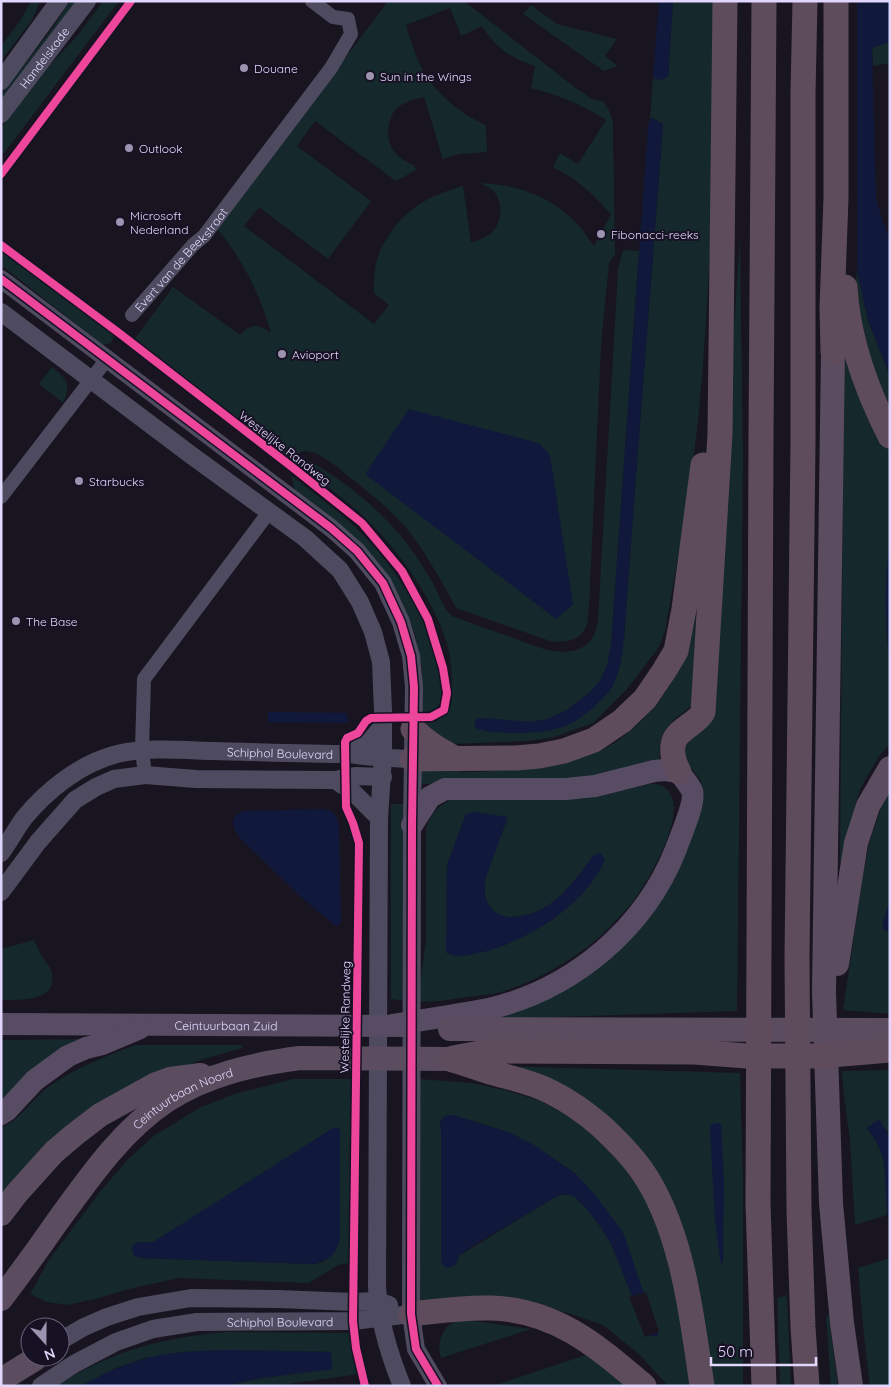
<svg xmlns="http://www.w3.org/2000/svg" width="891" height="1387" viewBox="0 0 891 1387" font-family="Quicksand,sans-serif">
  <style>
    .green { fill: #15282b; fill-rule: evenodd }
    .water { fill: #10193c }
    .pier { fill: #181520 }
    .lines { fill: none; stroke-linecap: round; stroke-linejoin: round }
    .minor { stroke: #4e4b60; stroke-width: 14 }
    .tertiary { stroke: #4e4b60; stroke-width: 18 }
    .primary { stroke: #584c64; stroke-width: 22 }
    .trunk { stroke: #5b4c60; stroke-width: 24 }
    .motorway { stroke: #5e4c5d; stroke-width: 25 }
    .cycleway-casing { stroke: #171124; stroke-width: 11 }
    .cycleway { stroke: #ed469a; stroke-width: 8 }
    .poi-dot { fill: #9b93af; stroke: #171124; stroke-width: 2 }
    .labels { text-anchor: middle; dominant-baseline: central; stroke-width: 4; stroke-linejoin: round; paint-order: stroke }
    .street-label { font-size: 12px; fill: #e1d7fc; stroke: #171124 }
    .poi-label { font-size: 12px; fill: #e1d7fc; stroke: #171124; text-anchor: start }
  </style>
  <rect width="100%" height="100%" fill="#181520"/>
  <!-- green -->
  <path class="green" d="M31 1H40L32 20 1 61V46L20 21Z
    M70 1H78L1 103V95L53 27Z
    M103 1H119L1 157V128L45 70 78 35Z
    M388 1H464L577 89 592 99 603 101C609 109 612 115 613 124L615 256 612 258 609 263 601 345 589 608C588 613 588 619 587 624 582 641 564 643 550 641L456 608 443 584 422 549 404 525 384 505 336 466 316 453 305 451 300 452 294 462 134 340 173 287 240 335C250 324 259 323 271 333 260 295 243 259 217 229ZM450 8 461 36 482 26C496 48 510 58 535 66L531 88C558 95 583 105 606 120L578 164 560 153 553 167C577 179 595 195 611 215L594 246C589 240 585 233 580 227 554 197 521 186 482 183L483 185C485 186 488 187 490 188 505 199 503 224 490 234 484 238 478 241 471 242L463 186C430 195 404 209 386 240 384 244 381 247 380 251 374 263 374 280 374 293L389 305 374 324 244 226 259 207 328 259 371 201 297 146 315 121 396 181 416 170 414 165C396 158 385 145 389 125 390 120 391 115 395 110 401 103 415 99 424 97L443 159 460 154 487 152 486 125C462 115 434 92 422 69 415 55 410 39 406 25Z
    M673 1H716C714 138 712 274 699 410 692 484 678 558 665 631L659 647 627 689 593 723 554 737 529 741 452 744 421 724 437 721 451 706C452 688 453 670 449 652 439 606 399 550 364 517 345 499 322 483 301 467L306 461H310C352 486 391 518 418 559 424 569 431 579 436 589 441 598 444 610 452 616 471 623 491 630 510 637 533 645 571 664 591 640 596 633 597 625 598 618L618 270 623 250 639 251 617 561 611 645 607 666 600 681 589 693 567 710 548 719 531 722 480 718 477 719 474 723 485 731 531 732 551 730 594 707 624 639 637 462 663 125 653 118 650 119 653 77 656 80 668 76Z
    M531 5 557 24 617 39 605 56 618 66 604 71 523 14Z
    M890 42V63L873 66 872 48Z
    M740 237 743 458 737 1011 497 1019 592 967 695 814 701 781C693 768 672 753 692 738 698 734 704 732 707 726Z
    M1 247 115 333 111 343 103 345 1 265Z
    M857 271 865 307 869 323 890 376V412L874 377 855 294Z
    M844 334 890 447V540L886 592 887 639 890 664V744L879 756 860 789 840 865Z
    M52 367C68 380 71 384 63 403L39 384Z
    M291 475C312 492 334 508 354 526 392 562 424 610 437 662 440 674 441 687 442 700L436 709 422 714V670L418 648 413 628 400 599 340 526 295 490 293 485Z
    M699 552 692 704C688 710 683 713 677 717 660 732 658 744 660 766L611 779 421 784V771L477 772 539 768 600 751 616 742 636 726 656 706 671 683 681 656Z
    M649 784C659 783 666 786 671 795 684 821 649 879 634 900 625 911 613 924 603 934 572 961 536 982 497 993L440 1001 419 1002V991L426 941V828C432 812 439 804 455 798L583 799ZM466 814 486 877C483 890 484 903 495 912 504 918 511 918 521 916 555 911 575 880 594 855L554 919 451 955 446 952V941L447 865Z
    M890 790V899L883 924V930L890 932V1014L843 1010 864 869 869 844 880 810Z
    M391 804H405L404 1001 391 999Z
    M34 940C37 946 39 952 43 958 47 963 51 968 52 974 57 1002 19 1000 1 1000V949Z
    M95 1039 1 1101V1040Z
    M135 1045H242V1048L201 1060 166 1073 1 1201V1128C21 1119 31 1100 48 1087 75 1068 104 1057 135 1045Z
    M499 1066 740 1073 743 1177V1386H711L650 1167Z
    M890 1070V1138L886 1129 867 1128C872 1135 878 1142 881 1151 887 1166 886 1197 887 1215L855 1225 850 1141 843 1088 842 1071Z
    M293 1079H351L350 1249 349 1263 338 1265 309 1283 179 1278 129 1289 99 1298 68 1305 47 1302 30 1294 49 1260 99 1193 127 1160 155 1135 201 1107 234 1094ZM139 1242H152L326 1261 314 1264 140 1258Z
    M420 1079 471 1083 505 1090 541 1101 588 1127 633 1174 669 1245 693 1386H668L640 1355 603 1325 568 1313 543 1306 417 1301ZM453 1115 508 1132 534 1145 576 1174 658 1336 604 1231 587 1209 573 1196 569 1194 557 1196 460 1255 440 1121Z
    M890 1258V1386H870L864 1336 858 1268Z
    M787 1295 791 1386H780L777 1298Z
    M826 1315 829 1316 838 1386H831Z
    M460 1319 531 1329 441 1358C436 1341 443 1324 460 1319Z
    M228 1332 349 1333 359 1374 274 1386H224L262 1378 332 1369 330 1352 228 1350 184 1352 145 1358 116 1368 81 1386H56C112 1351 163 1337 228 1332Z
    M592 1353 632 1386H493Z"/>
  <!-- water -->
  <path class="water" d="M659 1H673L668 76 664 79 656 80 653 77Z
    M857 1H890V42L872 48 876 200 890 242V376L869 323 865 307 857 271Z
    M653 118 663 125 637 462 624 639C622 653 621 668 615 681 613 688 607 694 602 699 592 709 581 719 568 725 543 735 503 735 477 729 474 725 474 723 477 719L480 718 531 722 548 719 567 710 589 693 600 681 607 666 611 645 648 127 650 119Z
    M409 409 539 443 550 455 573 605 556 619 365 474Z
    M890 540V664C885 626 884 579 890 540Z
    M268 712 346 713 349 721 346 723 268 722Z
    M323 809 333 812 337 818 339 827 341 922 339 925 336 926 302 898 239 837C232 826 229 816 244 811Z
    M475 812 508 817 486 877C483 890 484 903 495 912 504 918 511 918 521 916 555 911 575 880 594 855L598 853 601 854 605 859C588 904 525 943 479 953 466 955 459 960 446 952L447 865 466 814Z
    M890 899V932L883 930V924Z
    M453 1115 508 1132 534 1145 576 1174 595 1195 620 1228 625 1237 658 1336H648L611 1244C605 1233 582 1197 569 1195 566 1194 561 1195 557 1196L469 1248 460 1255 456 1264 450 1268 444 1267 441 1261V1130L440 1121 445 1116Z
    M879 1119 890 1138V1257L884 1163C881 1149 875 1138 867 1128Z
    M716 1123H719L721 1124 724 1182 723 1260 722 1265 720 1260 715 1220 710 1129 711 1125Z
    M333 1128H338L340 1131V1238C337 1255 330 1259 314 1264L140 1258 134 1256 132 1250 133 1245 139 1242H153Z
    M228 1350 331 1352 332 1369 262 1378 224 1386H81C101 1375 122 1365 144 1359 171 1351 200 1351 228 1350Z"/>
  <!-- pier -->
  <path class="pier" d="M890 1214V1258L888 1259 885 1215Z
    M646 1292 659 1332 645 1337 629 1297Z"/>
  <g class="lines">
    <!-- minor -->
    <g class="minor">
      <path id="s1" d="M132 315 193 245 204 236 331 68 351 34 348 19 333 17 312 1"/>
      <path d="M1 497 107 359"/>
      <path d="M145 775 142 750 144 679 269 512"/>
    </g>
    <!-- tertiary -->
    <g class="tertiary">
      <path d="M1 81 59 1"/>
      <path id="s2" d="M1 114 87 1"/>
      <path d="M1 279 331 528 357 551 383 583 401 622 411 656 414 687 412 825 411 1314 416 1349 438 1386"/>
      <path d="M1 312 191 455 305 538 340 570 360 602 373 632 381 662 383 711V757L379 818 377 1287C379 1322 389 1354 402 1386"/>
      <path d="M350 754 370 741 383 726"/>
      <path d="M335 780 353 792 379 818"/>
      <path id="s3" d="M1 853C9 842 16 829 24 818 47 790 81 763 117 754 148 747 181 750 213 751 258 752 304 754 350 754 370 758 392 758 412 759"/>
      <path d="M1 892 38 842 75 800 96 787 114 779 145 775 196 779 335 780 355 776 383 777"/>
      <path d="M60 1341 84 1327 107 1317 138 1307 191 1298 278 1299 354 1302 378 1301 389 1305"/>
      <path id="s4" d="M41 1386 74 1364 116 1342 153 1329 197 1322 353 1321 411 1314"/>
    </g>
    <!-- primary -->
    <g class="primary">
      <path id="s5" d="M1 1024 406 1026"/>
      <path d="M392 1025C411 1022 429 1019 448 1016 463 1013 478 1012 493 1008 575 987 645 928 676 849 680 837 696 802 692 791 689 784 683 778 679 772L665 770 654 771 595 786 566 789H445L430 797 412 825"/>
      <path d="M1 1114 7 1110 35 1080 68 1056 86 1048 102 1044 140 1028"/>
    </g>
    <!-- trunk -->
    <g class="trunk">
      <path d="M833 352 824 992 831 1203 842 1323 851 1386"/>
      <path d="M837 964 856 843 868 806 890 768"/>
      <path d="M450 1029 890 1030"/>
      <path d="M1 1214 17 1193 54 1152 74 1135 100 1115 156 1084 170 1079 201 1075"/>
      <path id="s6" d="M1 1299C20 1274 39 1248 57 1222 89 1178 121 1131 166 1101 206 1075 253 1064 300 1058L450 1059"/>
      <path d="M1 1380 35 1359"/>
    </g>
    <!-- motorway -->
    <path class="motorway" d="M805 1 803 93V442L797 959 799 1210 803 1327 807 1386
      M845 287C848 338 867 391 890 436
      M833 352 832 308 836 198V1
      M413 729C428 744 438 749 456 759
      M412 759 516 758 539 756 564 751 594 740 622 721 645 699 664 671 676 651 684 609 703 465
      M679 772C672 759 668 741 682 731 690 724 698 721 703 712L720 434 725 1
      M453 1058 491 1051 694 1052 747 1056H819L890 1050
      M450 1059C463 1063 477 1068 490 1072 511 1078 532 1082 551 1092 569 1101 586 1113 601 1126 615 1139 629 1153 640 1168 682 1226 692 1316 702 1386
      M411 1314C437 1311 464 1307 491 1308 556 1310 597 1346 644 1386
      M764 1386 758 1203 761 437 764 1"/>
    <!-- cycleway casing -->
    <g class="cycleway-casing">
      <path id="cycleway" d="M1 174 131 1
        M1 245 119 333 292 467 362 523 402 571 428 619 443 668 447 693 444 710 431 717 371 718 366 721 358 733 347 738 345 742 346 807 353 823 359 843 353 1321 356 1348 365 1386
        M1 279 331 528 357 551 383 583 401 622 411 656 414 687 412 825 411 1314 416 1349 438 1386"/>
    </g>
    <!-- cycleway -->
    <use href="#cycleway" class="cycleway"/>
  </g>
  <!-- markers -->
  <g class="poi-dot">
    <circle cx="244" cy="68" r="5"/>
    <circle cx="370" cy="76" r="5"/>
    <circle cx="129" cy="148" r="5"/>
    <circle cx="120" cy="222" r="5"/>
    <circle cx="601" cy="234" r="5"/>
    <circle cx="282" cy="354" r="5"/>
    <circle cx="79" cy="481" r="5"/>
    <circle cx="16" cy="621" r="5"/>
  </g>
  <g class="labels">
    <!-- street labels -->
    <g class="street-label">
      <text stroke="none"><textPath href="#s2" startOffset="71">Handelskade</textPath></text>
      <text stroke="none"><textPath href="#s1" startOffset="74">Evert van de Beekstraat</textPath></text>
      <text transform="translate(285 448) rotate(38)">Westelijke Randweg</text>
      <text stroke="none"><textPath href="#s3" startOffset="320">Schiphol Boulevard</textPath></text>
      <text transform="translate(345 1017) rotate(-89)">Westelijke Randweg</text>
      <text stroke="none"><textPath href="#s5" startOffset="225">Ceintuurbaan Zuid</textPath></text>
      <text stroke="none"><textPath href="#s6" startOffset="275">Ceintuurbaan Noord</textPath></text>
      <text stroke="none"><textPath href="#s4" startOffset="254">Schiphol Boulevard</textPath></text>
    </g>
    <!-- poi labels -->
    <g class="poi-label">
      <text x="254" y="68">Douane</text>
      <text x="380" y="76">Sun in the Wings</text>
      <text x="139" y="148">Outlook</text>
      <text x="130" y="215">Microsoft<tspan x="130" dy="14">Nederland</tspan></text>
      <text x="611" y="234">Fibonacci-reeks</text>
      <text x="292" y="354">Avioport</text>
      <text x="89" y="481">Starbucks</text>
      <text x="26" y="621">The Base</text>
    </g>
  </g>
  <!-- border -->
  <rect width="891" height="1387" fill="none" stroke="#e1d7fc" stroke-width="5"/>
  <!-- north arrow -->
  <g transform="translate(45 1342) rotate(159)"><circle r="24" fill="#171124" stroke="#68607a"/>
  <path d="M0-4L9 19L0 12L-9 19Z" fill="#9b93af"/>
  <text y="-8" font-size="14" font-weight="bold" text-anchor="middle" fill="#e1d7fc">N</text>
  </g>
  <!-- scale -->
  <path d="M711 1357v8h105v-8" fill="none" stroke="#e1d7fc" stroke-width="2.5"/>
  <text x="718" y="1357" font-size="15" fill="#e1d7fc" stroke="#171124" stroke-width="4" paint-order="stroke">50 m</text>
</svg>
